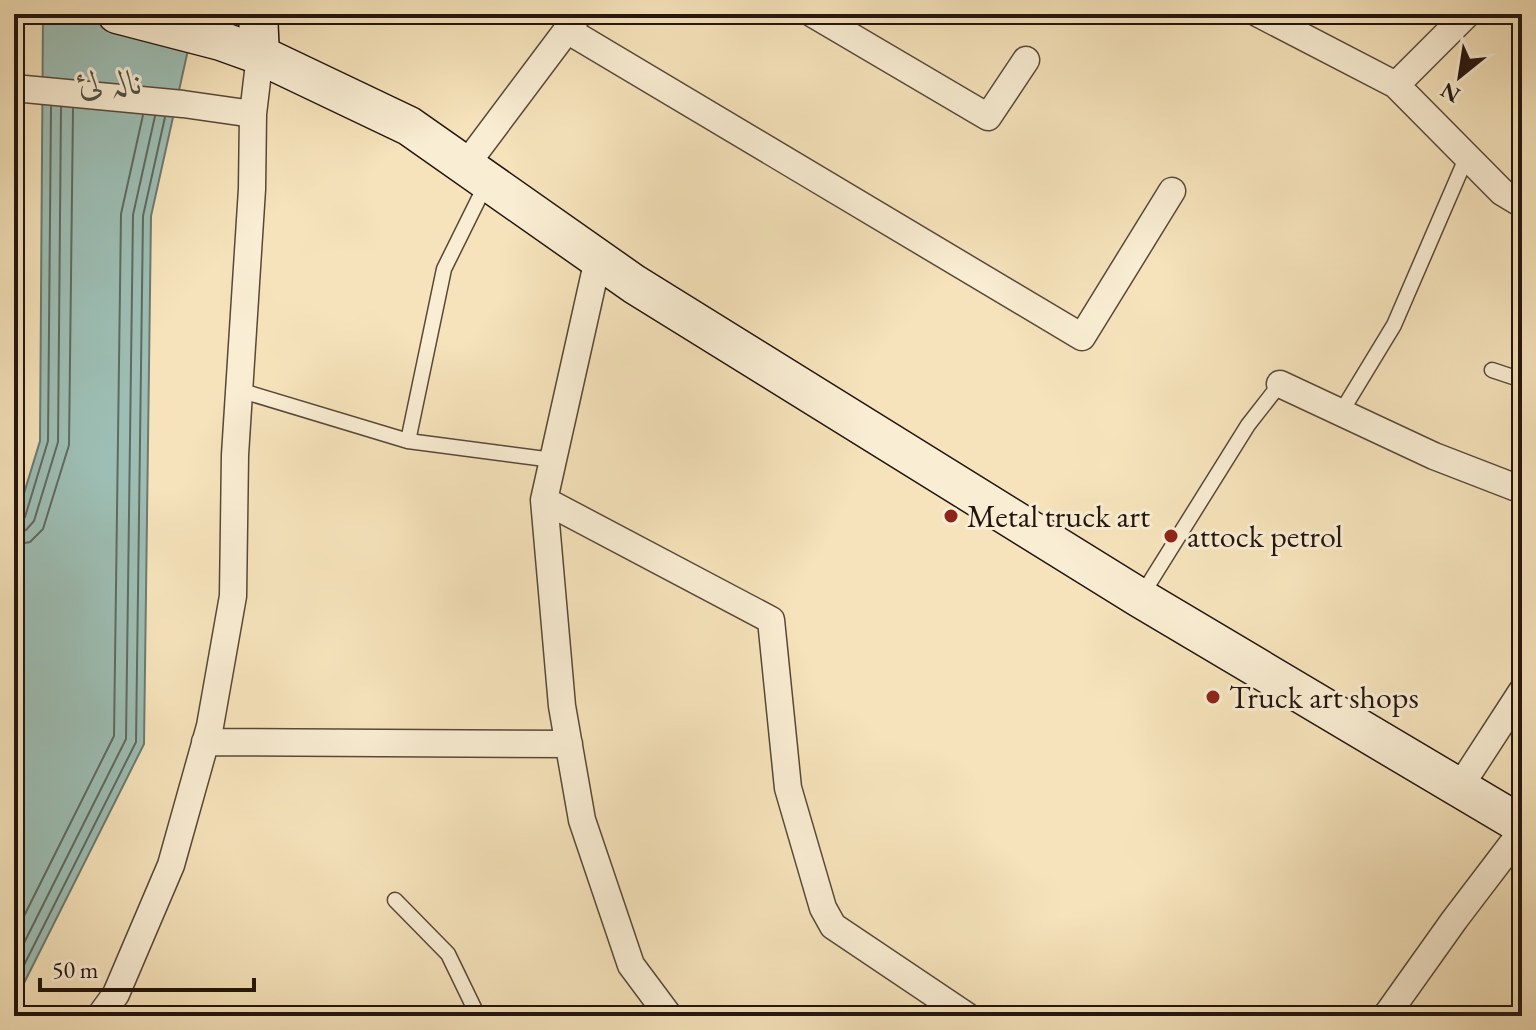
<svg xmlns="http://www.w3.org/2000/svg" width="1536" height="1030" viewBox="0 0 1536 1030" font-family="'EB Garamond',Amiri,serif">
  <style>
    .water { fill: #9dbeb4; stroke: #6c7a72; stroke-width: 2 }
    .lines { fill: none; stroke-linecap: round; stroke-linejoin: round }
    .shore { stroke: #606a61; stroke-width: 2 }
    .lane-casing { stroke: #584839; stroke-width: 17 }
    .street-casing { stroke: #584839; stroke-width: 29 }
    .secondary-casing { stroke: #23150e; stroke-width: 41 }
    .lane { stroke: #f9edd3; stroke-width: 14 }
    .street { stroke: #f9edd3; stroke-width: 26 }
    .secondary { stroke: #f9edd3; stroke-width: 38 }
    .poi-dot { fill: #8f2418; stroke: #f9edd3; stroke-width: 3 }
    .labels { text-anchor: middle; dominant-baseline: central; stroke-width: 6; stroke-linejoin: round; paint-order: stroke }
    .poi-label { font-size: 32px; fill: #23150e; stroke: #f9edd3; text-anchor: start }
    .water-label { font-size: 34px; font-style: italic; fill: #4e5048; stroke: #f9edd3 }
  </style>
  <rect width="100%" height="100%" fill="#f6e3bb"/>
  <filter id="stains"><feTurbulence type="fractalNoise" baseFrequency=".0025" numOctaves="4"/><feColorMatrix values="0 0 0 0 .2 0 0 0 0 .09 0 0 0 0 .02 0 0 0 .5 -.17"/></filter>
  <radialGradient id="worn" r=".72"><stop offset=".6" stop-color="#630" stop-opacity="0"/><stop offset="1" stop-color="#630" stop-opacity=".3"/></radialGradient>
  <!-- water -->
  <path class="water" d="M43 14H196L151 216 144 744 14 1003V526L40 441Z"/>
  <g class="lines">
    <!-- shore -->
    <path class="shore" d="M14 522H20L25 517 48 441 51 107
      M14 533 26 530 34 521 58 442 61 107
      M14 545 30 542 43 529 69 445 73 109
      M14 936 114 736 121 214 143 115
      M14 963 126 739 133 215 155 116
      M14 985 136 742 143 216 165 117"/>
    <!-- lane casing -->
    <g class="lane-casing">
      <path id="lane" d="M1492 370 1522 380
        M239 390 408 441 553 460
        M1340 414 1394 325 1467 156
        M408 441 444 269 487 182
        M1140 598 1248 425 1280 384
        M395 900 448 954 478 1016"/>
    </g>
    <!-- street casing -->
    <g class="street-casing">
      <path id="street" d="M813 14 988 117 1026 60
        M1259 14 1396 85 1502 192 1522 204
        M567 30 1082 337 1172 191
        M1396 85 1467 14
        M14 88 183 104 253 114
        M465 166 579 14
        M598 259 544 500 771 620 788 788 823 908 833 926 967 1016
        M1280 384 1434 456 1522 490
        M544 500 562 706 582 820 631 965 669 1016
        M205 742 569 744
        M1459 788 1522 691
        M100 1016 116 994 171 865 210 726 233 596 235 455 252 189 253 114 260 55
        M1386 1016 1455 919 1522 831"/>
    </g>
    <!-- secondary casing -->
    <g class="secondary-casing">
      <path id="secondary" d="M117 14 221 41 260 55 409 126 634 284 1140 598 1522 825
        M258 14 260 55"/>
    </g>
    <!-- lane -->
    <use href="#lane" class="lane"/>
    <!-- street -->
    <use href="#street" class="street"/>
    <!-- secondary -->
    <use href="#secondary" class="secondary"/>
  </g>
  <!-- markers -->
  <g class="poi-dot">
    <circle cx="951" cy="516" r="8"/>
    <circle cx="1171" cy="536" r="8"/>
    <circle cx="1213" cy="697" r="8"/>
  </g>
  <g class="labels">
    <!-- poi labels -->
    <g class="poi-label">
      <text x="967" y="516">Metal truck art</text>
      <text x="1187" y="536">attock petrol</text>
      <text x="1229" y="697">Truck art shops</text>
    </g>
    <!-- water labels -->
    <g class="water-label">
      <text x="111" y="82">نالہ لئ</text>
    </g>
  </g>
  <!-- margin -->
  <rect width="1536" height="1030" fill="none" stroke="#f6e3bb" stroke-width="48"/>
  <rect x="16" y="16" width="1504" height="998" fill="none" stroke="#23150e" stroke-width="4"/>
  <rect x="24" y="24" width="1488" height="982" fill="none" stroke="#23150e" stroke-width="2"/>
  <!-- north arrow -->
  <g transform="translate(1460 76) rotate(210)" stroke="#f9edd3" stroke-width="6" paint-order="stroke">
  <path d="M0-6L14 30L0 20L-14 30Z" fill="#23150e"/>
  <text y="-12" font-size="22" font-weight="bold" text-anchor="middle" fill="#23150e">N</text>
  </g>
  <!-- scale -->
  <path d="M40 978v12h214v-12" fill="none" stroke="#23150e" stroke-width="4"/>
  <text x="52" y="978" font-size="24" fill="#23150e" stroke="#f9edd3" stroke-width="6" paint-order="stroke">50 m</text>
  <rect width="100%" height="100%" filter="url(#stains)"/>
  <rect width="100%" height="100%" fill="url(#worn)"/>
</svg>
